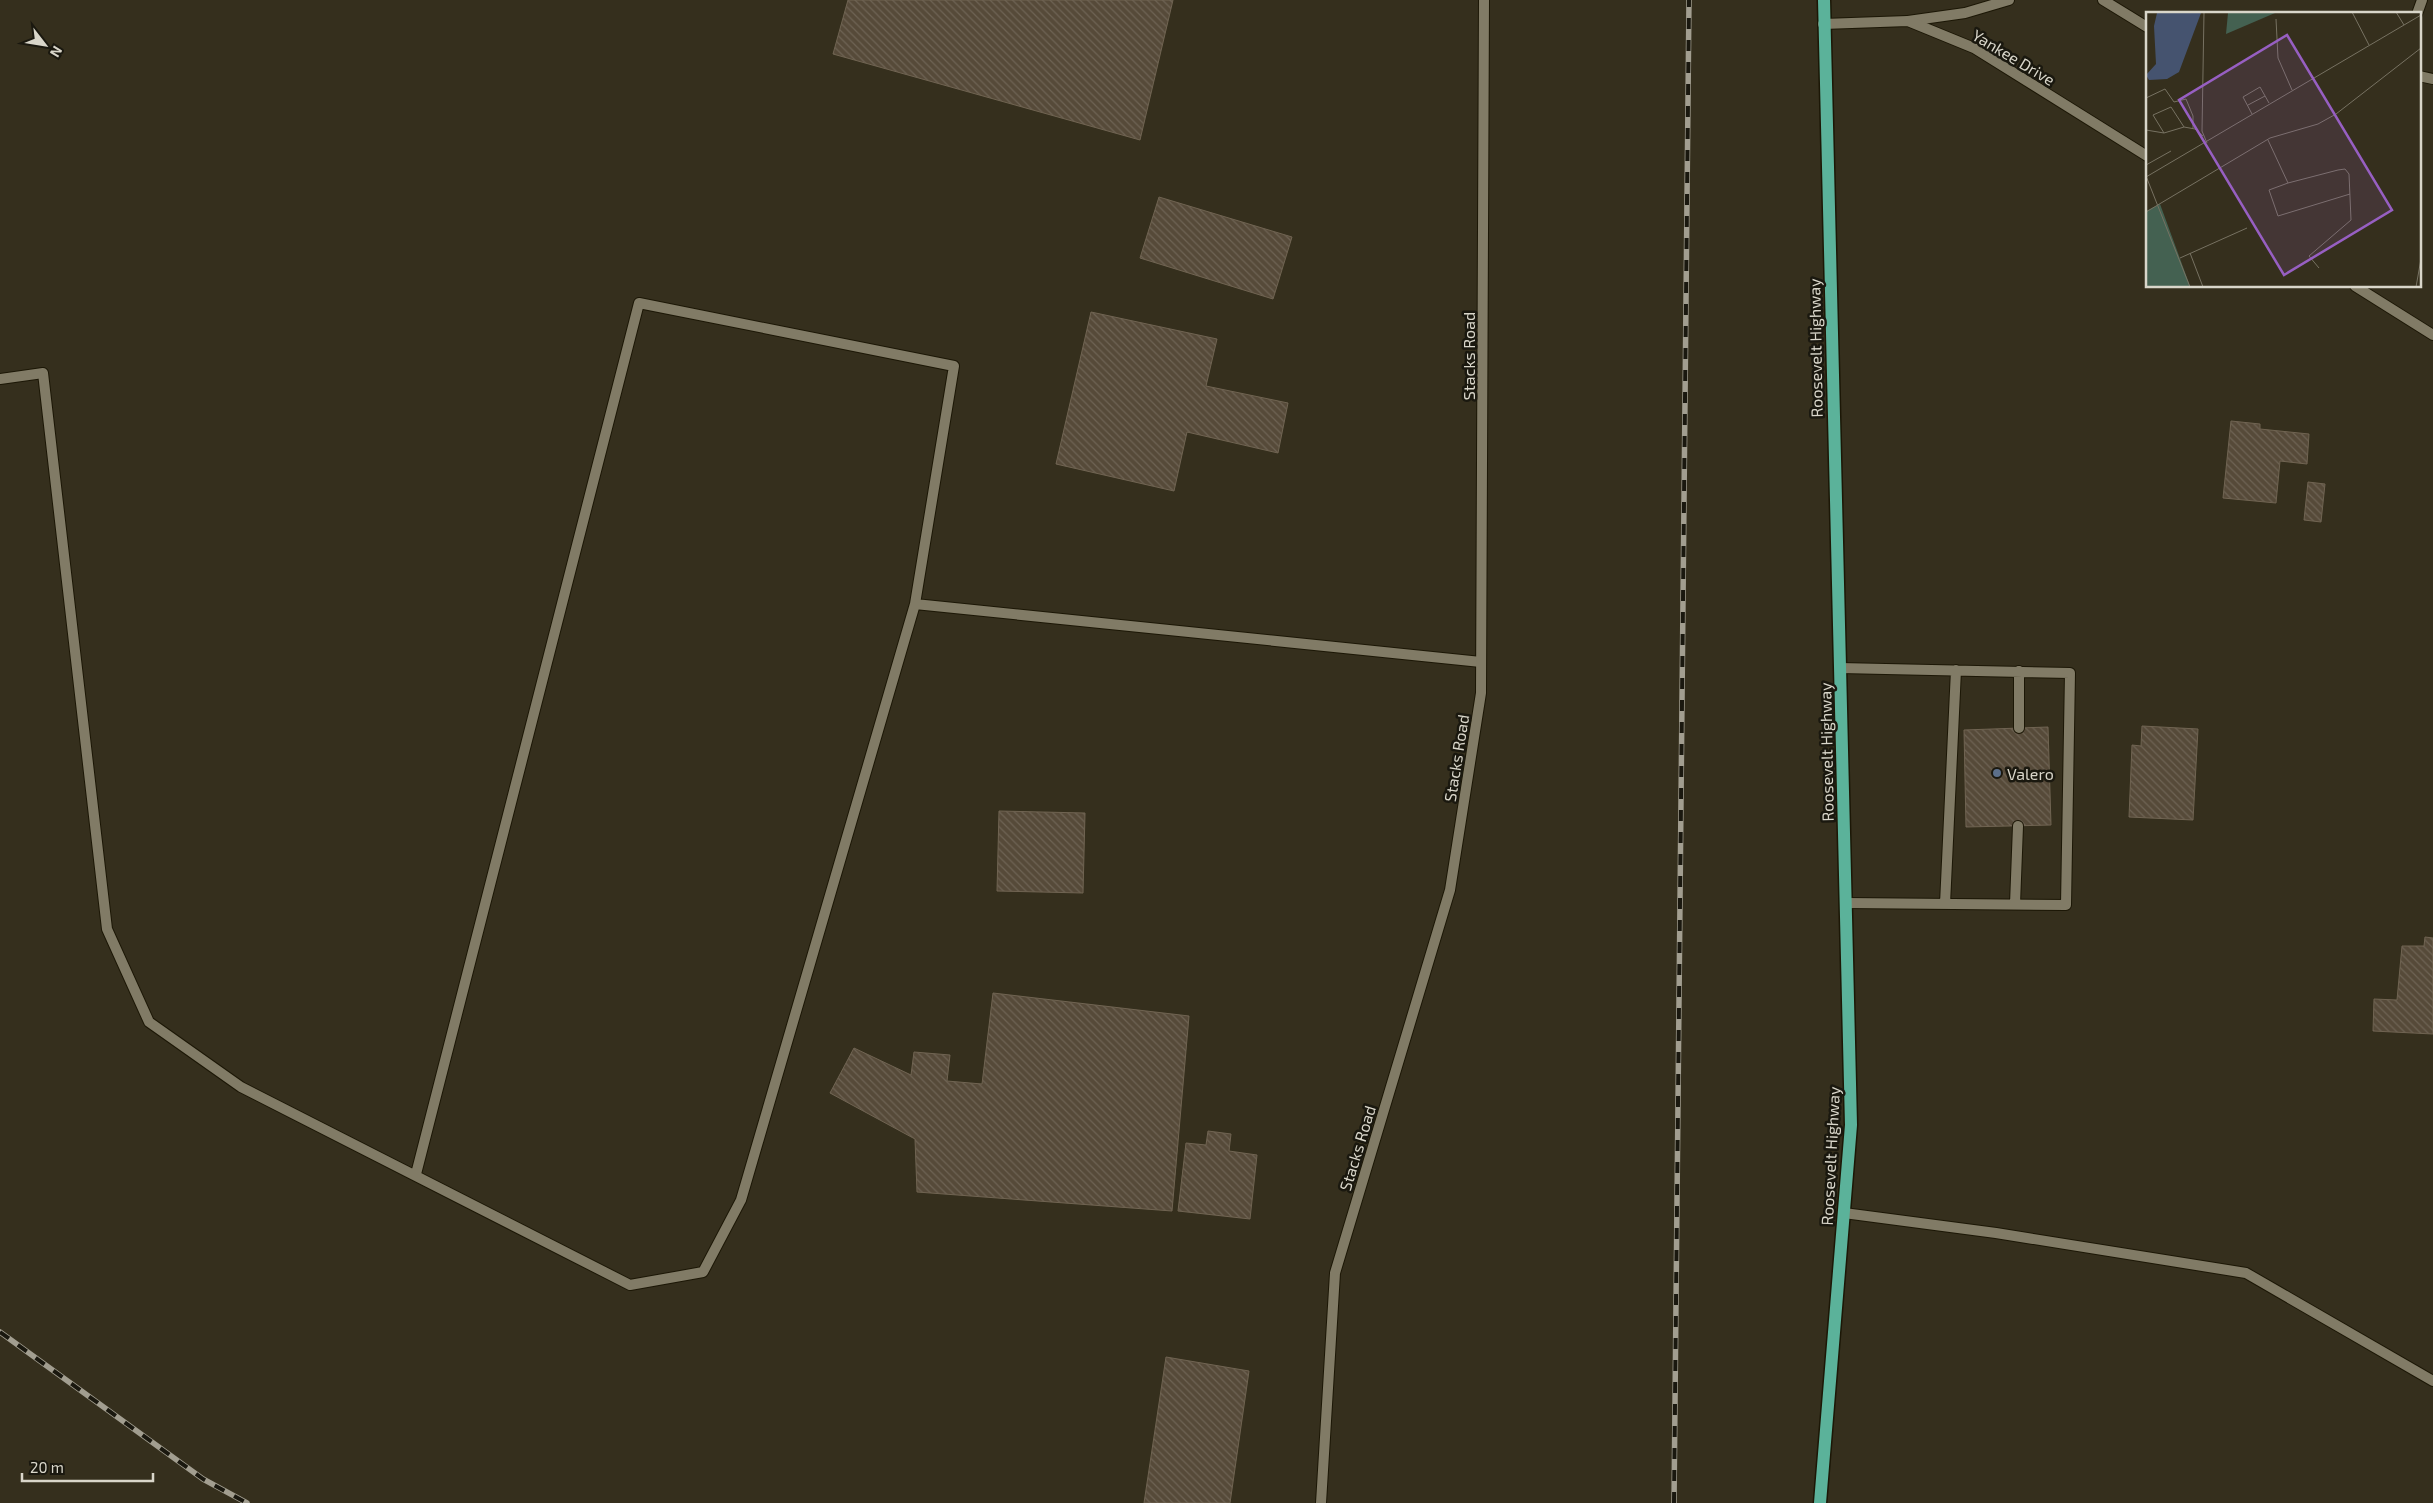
<svg xmlns="http://www.w3.org/2000/svg" width="2433" height="1503" viewBox="0 0 2433 1503" font-family="'Exo 2',sans-serif">
  <style>
    .building { fill: url(#building-back-hatch); stroke: #706452 }
    .lines { fill: none; stroke-linecap: round; stroke-linejoin: round }
    .lane-casing { stroke: #1c1706; stroke-width: 12 }
    .street-casing { stroke: #1c1706; stroke-width: 12 }
    .primary-casing { stroke: #1c1706; stroke-width: 15 }
    .lane { stroke: #817b66; stroke-width: 10 }
    .street { stroke: #817b66; stroke-width: 10 }
    .primary { stroke: #5bb29a; stroke-width: 12 }
    .rail-casing { stroke: #a29e90; stroke-width: 5.5 }
    .rail { stroke: #1a180f; stroke-width: 4; stroke-dasharray: 11; stroke-linecap: butt }
    .service-dot { fill: #5c6f8a; stroke: #1a180f; stroke-width: 2 }
    .labels { text-anchor: middle; dominant-baseline: central; stroke-width: 5; stroke-linejoin: round; paint-order: stroke }
    .street-label { font-size: 16px; fill: #d9d6ca; stroke: #1a180f }
    .poi-label { font-size: 16px; fill: #d9d6ca; stroke: #1a180f; text-anchor: start }
    .inset-road { fill: none; stroke: #777262; stroke-width: 1 }
    .view { fill: #975fc2; fill-opacity: 0.15; stroke: #975fc2; stroke-width: 2.5 }
    .inset-edge { fill: none; stroke: #d9d6ca; stroke-width: 2.5 }
  </style>
  <defs>
    <pattern id="building-back-hatch" width="6" height="6" patternUnits="userSpaceOnUse" patternTransform="scale(1.25)"><rect width="6" height="6" fill="#564a39"/><path d="M-1 5l2 2M0 0l6 6M5-1l2 2" fill="none" stroke="#6e6354"/></pattern>
  </defs>
  <rect width="100%" height="100%" fill="#352f1d"/>
  <!-- building -->
  <path class="building" d="M848 0H1173L1140 140 833 54Z
    M1159 197 1292 237 1273 299 1140 258Z
    M1091 312 1217 339 1206 386 1288 403 1278 453 1187 432 1174 491 1056 464Z
    M2231 421 2260 424V429L2309 434 2307 464 2280 461 2276 503 2223 498Z
    M2308 482 2325 484 2321 522 2304 520Z
    M2142 726 2198 729 2193 820 2129 817 2132 745 2141 746Z
    M2048 727 2051 825 1966 827 1964 730Z
    M999 811 1085 813 1083 893 997 891Z
    M2425 937 2433 938V1034L2373 1031 2374 999 2397 1000 2402 946H2424Z
    M993 993 1189 1016 1172 1211 917 1192 915 1139 830 1093 854 1048 911 1075 914 1052 950 1055 947 1081 982 1084Z
    M1208 1131 1231 1134 1229 1151 1257 1155 1250 1219 1178 1211 1186 1143 1206 1145Z
    M1166 1357 1249 1371 1230 1503H1144Z"/>
  <g class="lines">
    <!-- lane casing -->
    <g class="lane-casing">
      <path id="lane" d="M2103 0 2147 27
        M2417 14 2422 0
        M1908 21 1965 13 2009 0
        M2419 76 2433 79
        M0 379 43 373 107 929 149 1022 241 1087 630 1285 703 1272 741 1200 915 604 1481 662
        M1840 668 2070 673 2066 905 1846 903
        M2019 728V671
        M1945 904 1956 670
        M2015 904 2018 826
        M416 1174 639 303 954 366 915 604
        M1844 1213 1996 1233 2246 1273 2433 1381"/>
    </g>
    <!-- street casing -->
    <g class="street-casing">
      <path id="street" d="M1823 24 1908 21 1974 48 2147 156
        M2355 286 2433 335
        M1321 1503 1335 1273 1450 890 1481 693 1484 0"/>
    </g>
    <!-- primary casing -->
    <g class="primary-casing">
      <path id="primary" d="M1820 1503 1851 1125 1824 0"/>
    </g>
    <!-- lane -->
    <use href="#lane" class="lane"/>
    <!-- street -->
    <use href="#street" class="street"/>
    <!-- primary -->
    <use href="#primary" class="primary"/>
    <!-- rail casing -->
    <g class="rail-casing">
      <path id="rail" d="M0 1332 203 1479 247 1503
        M1674 1503 1689 0"/>
    </g>
    <!-- rail -->
    <use href="#rail" class="rail"/>
  </g>
  <!-- markers -->
  <circle class="service-dot" cx="1997" cy="773" r="5"/>
  <g class="labels">
    <!-- street labels -->
    <g class="street-label">
      <text transform="translate(2014 57) rotate(31)">Yankee Drive</text>
      <text transform="translate(1815 348) rotate(-91)">Roosevelt Highway</text>
      <text transform="translate(1468 356) rotate(-90)">Stacks Road</text>
      <text transform="translate(1826 752) rotate(-91)">Roosevelt Highway</text>
      <text transform="translate(1456 758) rotate(-81)">Stacks Road</text>
      <text transform="translate(1357 1148) rotate(-73)">Stacks Road</text>
      <text transform="translate(1830 1156) rotate(-87)">Roosevelt Highway</text>
    </g>
    <!-- poi labels -->
    <g class="poi-label">
      <text x="2007" y="773">Valero</text>
    </g>
  </g>
  <!-- overview -->
  <g transform="translate(2146 12)">
    <rect width="275" height="275" fill="#352f1d"/>
    <path d="M82 1V0L129 1 80 22ZM14 192 44 274 0 275V199Z" fill="#446151"/>
    <path d="M11 1H55L33 60 21 67 3 68 0 63 10 52 8 14Z" fill="#45536f"/>
    <path class="inset-road" d="M58 0 56 119 61 131M206 0 223 33M250 0 258 13M130 7 132 46 146 78M0 86 19 77 28 90 40 87 47 104V116M102 93 119 84M106 102 97 85 114 75 123 91M0 118 18 121 38 115M18 121 7 103 25 95 38 115 49 117 57 124M122 128 142 171 192 158 199 157 203 162 205 208 163 244 173 256M0 153 25 139M0 164 44 275M0 165 275 3M142 171 123 178 132 204 204 182M0 200 124 126 172 112 190 102 275 36M44 241 57 275M34 246 101 216M270 275 275 247"/>
    <path class="view" d="M141 23 246 198 138 263 33 88Z"/>
    <rect width="275" height="275" class="inset-edge"/>
  </g>
  <!-- north arrow -->
  <g transform="translate(45 45) rotate(121)" stroke="#1a180f" stroke-width="4" paint-order="stroke">
  <path d="M0-4L9 19L0 12L-9 19Z" fill="#d9d6ca"/>
  <text y="-8" font-size="14" font-weight="bold" text-anchor="middle" fill="#d9d6ca">N</text>
  </g>
  <!-- scale -->
  <path d="M22 1473v8h131v-8" fill="none" stroke="#d9d6ca" stroke-width="2.5"/>
  <text x="30" y="1473" font-size="15" fill="#d9d6ca" stroke="#1a180f" stroke-width="4" paint-order="stroke">20 m</text>
</svg>
